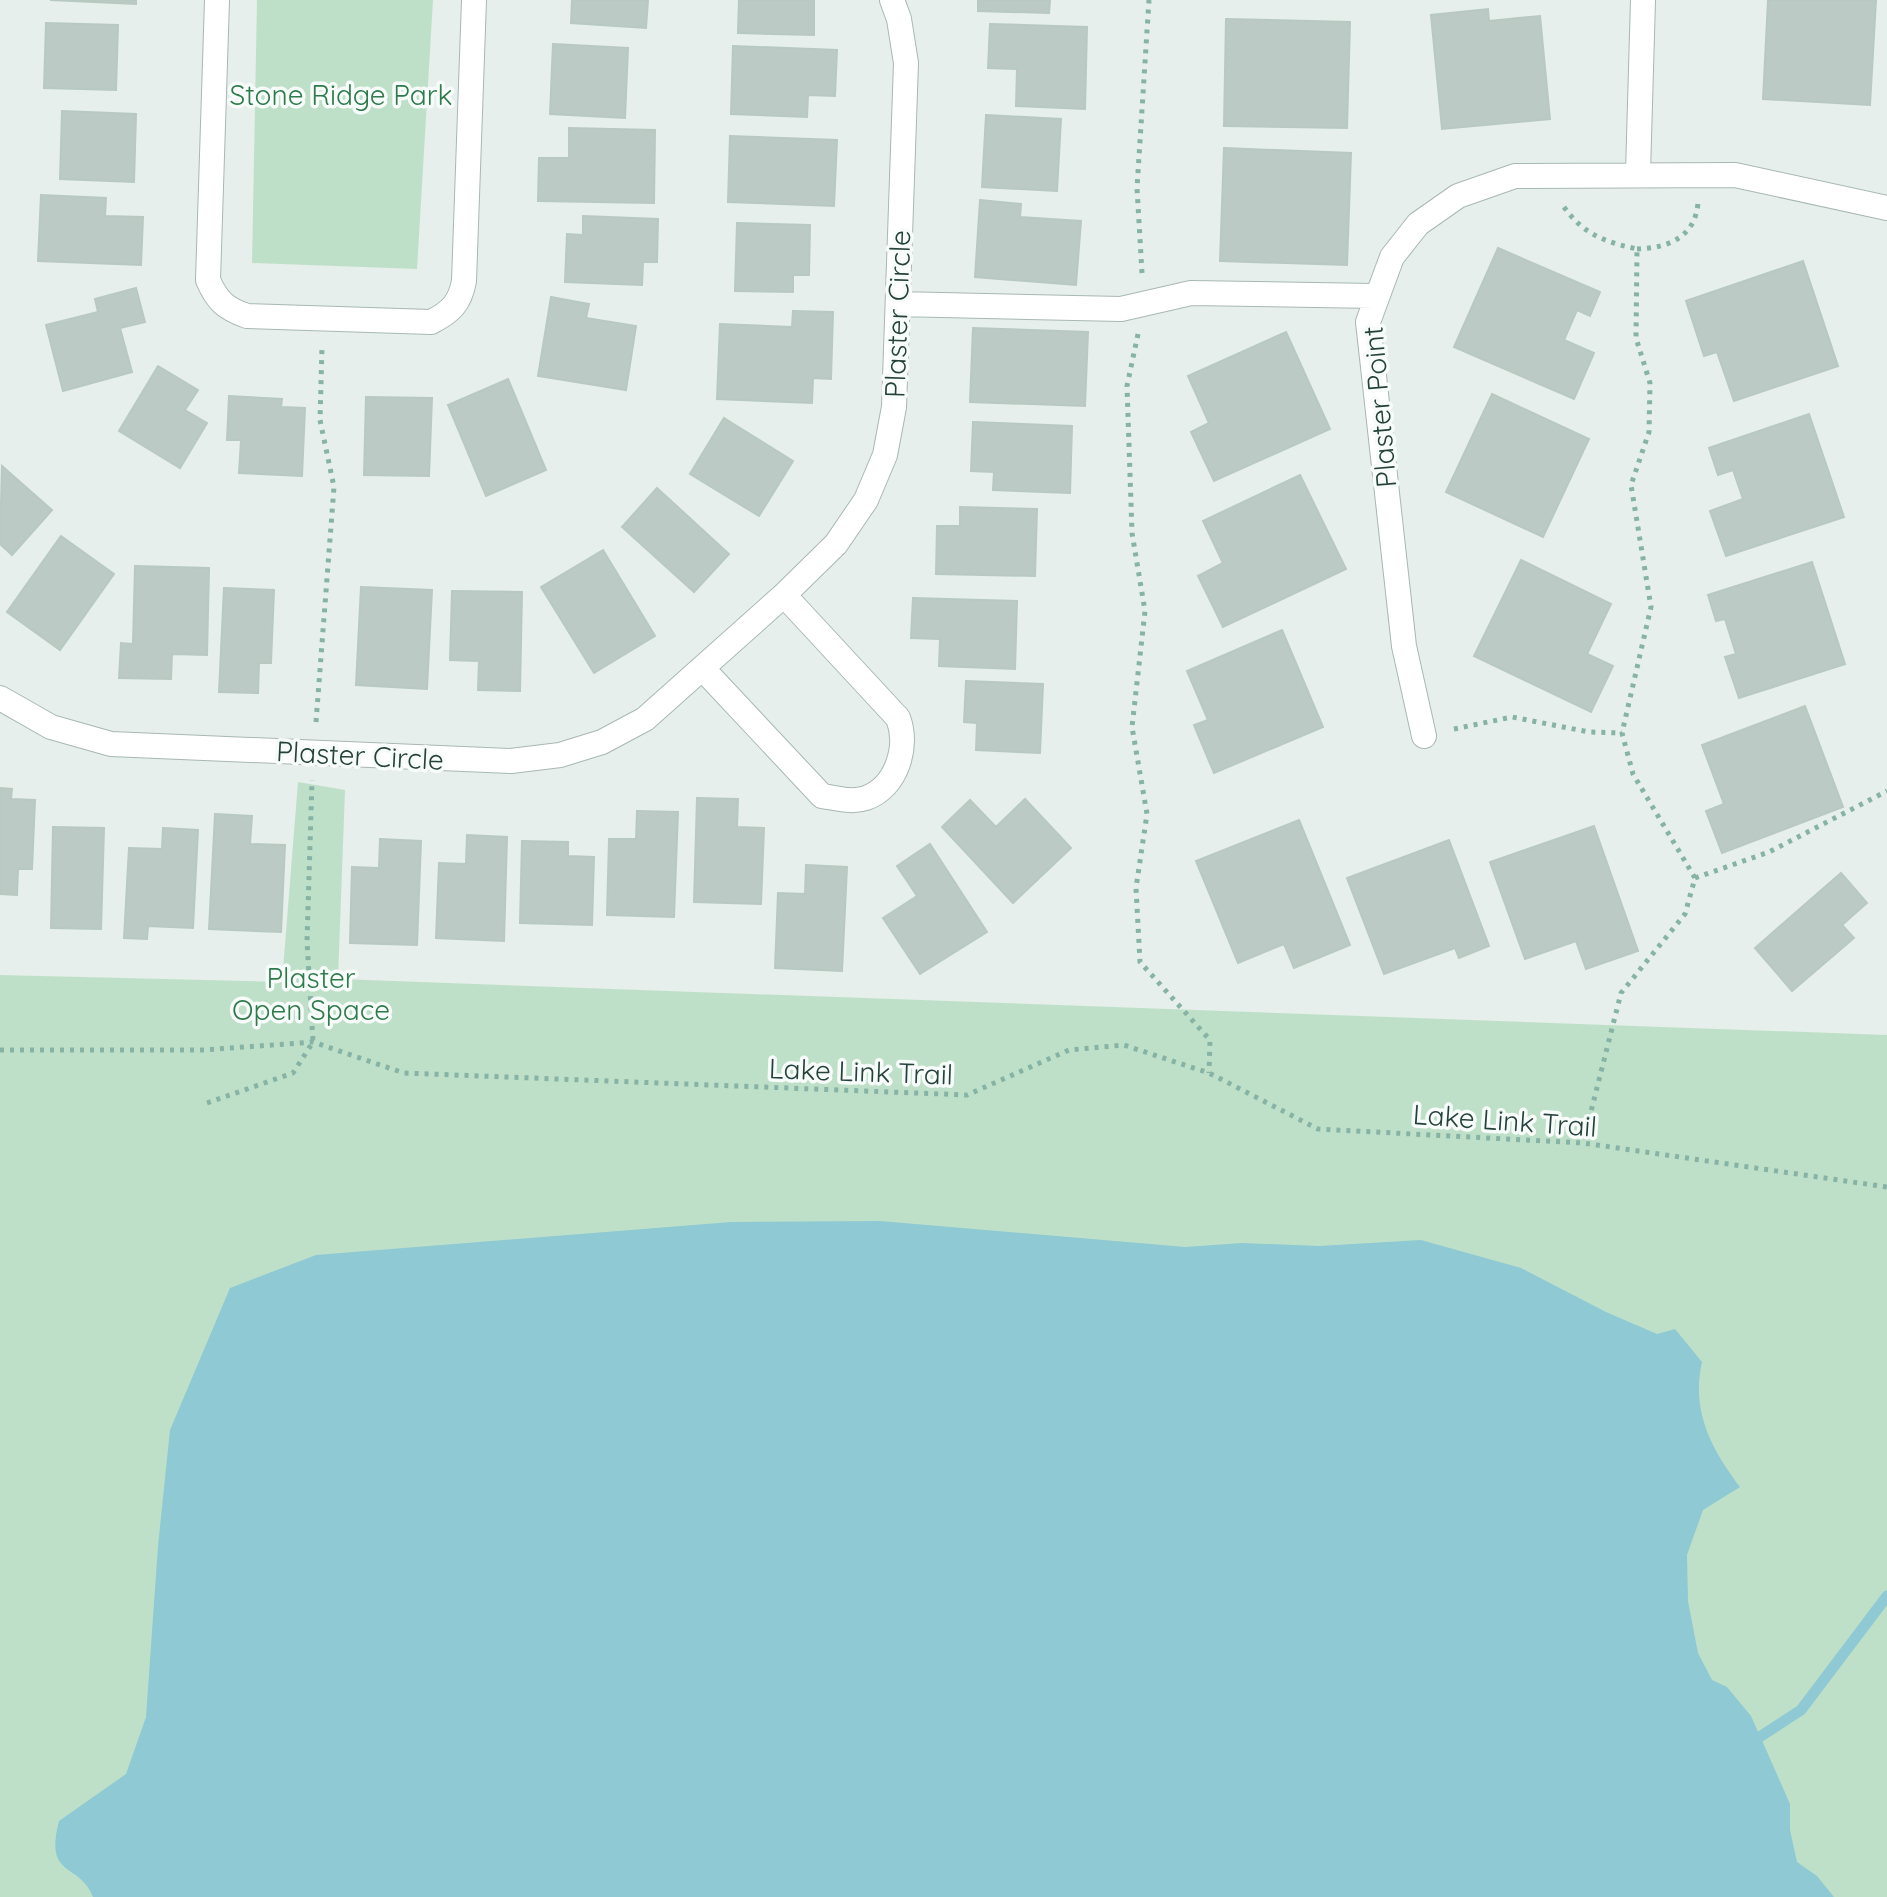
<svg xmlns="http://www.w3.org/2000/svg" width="1887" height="1897" viewBox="0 0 1887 1897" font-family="Quicksand,sans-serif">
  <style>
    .green { fill: #bfe0c8 }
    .water { fill: #8ec9d4 }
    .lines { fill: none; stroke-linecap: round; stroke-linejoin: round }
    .stream { stroke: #8ec9d4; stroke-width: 11 }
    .building { fill: #bbcac4; stroke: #b8c9c2; stroke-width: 2 }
    .minor-casing { stroke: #a8b8b2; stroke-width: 26 }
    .path { stroke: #86b3a5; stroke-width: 5; stroke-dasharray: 4 6; stroke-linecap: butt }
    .minor { stroke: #fff; stroke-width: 24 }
    .labels { text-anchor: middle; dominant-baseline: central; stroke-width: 7; stroke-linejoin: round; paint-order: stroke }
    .park-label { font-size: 28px; fill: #2d7a4b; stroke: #f7fbf9 }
    .street-label { font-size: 28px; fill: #24423a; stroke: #f7fbf9 }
  </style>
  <rect width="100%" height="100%" fill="#e6efeb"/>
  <!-- green -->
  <path class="green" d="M257 0H433L417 269 252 263Z
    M298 782 345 790 338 979 1887 1035V1897H0V975L282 982Z"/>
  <!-- water -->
  <path class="water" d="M880 1221 1185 1247 1242 1243 1319 1246 1421 1240 1521 1268 1606 1312 1657 1334 1675 1329 1702 1362C1691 1411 1711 1449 1740 1487L1703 1510 1687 1555 1688 1601 1698 1653 1712 1680 1727 1687 1751 1716 1768 1754 1790 1804V1830L1797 1862 1817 1876 1834 1897H93C79 1861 44 1880 59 1821L126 1774 146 1717 158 1546 170 1430 230 1288 316 1255 731 1222Z"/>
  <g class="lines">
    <!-- stream -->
    <path class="stream" d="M1755 1740 1801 1710 1887 1596"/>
  </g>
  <!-- building -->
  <path class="building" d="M50 0H136V4Z
    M572 0H648L646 28 571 23Z
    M739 0H814V35L738 33Z
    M978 0H1050L1049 13 978 11Z
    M1768 0H1876L1870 105 1763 99Z
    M1488 9 1489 21 1540 16 1550 119 1442 129 1431 15Z
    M1226 19 1350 22 1347 128 1224 126Z
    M46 23 118 25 116 90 44 88Z
    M990 24 1087 27 1085 109 1016 106 1017 69 988 68Z
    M553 44 628 48 625 118 550 114Z
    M733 46 837 50 835 96 808 95 807 117 731 114Z
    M62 111 136 114 134 182 60 179Z
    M986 115 1061 119 1057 191 982 187Z
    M569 128 655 130 654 203 538 201 539 158H569Z
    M730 136 837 140 834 206 728 202Z
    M1224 148 1351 153 1347 265 1220 261Z
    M41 195 106 198 105 216 143 217 141 265 38 261Z
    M980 200 1021 204 1020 217 1081 221 1076 285 975 277Z
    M583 216 658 219 657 262H643L642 285 565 282 567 234 583 235Z
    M737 223 810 225 809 275H793V292L735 291Z
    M1498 248 1600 292 1590 316 1577 310 1564 340 1594 353 1574 399 1454 347Z
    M1803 261 1838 366 1734 401 1717 352 1704 356 1686 301Z
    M136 288 145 322 120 328 132 372 63 391 46 325 98 312 95 299Z
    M551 297 589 304 586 318 636 326 626 390 538 376Z
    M793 311 833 312 831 379 813 378 812 403 717 399 720 324 792 327Z
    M973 328 1088 332 1085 406 970 402Z
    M1286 332 1330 429 1214 481 1191 432 1209 423 1188 376Z
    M158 366 198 390 185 410 207 423 180 468 119 431Z
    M508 379 546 470 486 496 448 405Z
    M1492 394 1589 439 1543 537 1446 492Z
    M229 396 282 399 281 407 305 408 302 476 239 473 241 440H227Z
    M366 397 432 398 429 476 364 475Z
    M1809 414 1844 517 1726 556 1710 511 1743 499 1733 470 1718 475 1709 448Z
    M724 418 793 461 759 516 690 474Z
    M973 422 1072 426 1070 493 993 490 994 472 971 471Z
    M2 466 52 510 12 555 0 544Z
    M1300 475 1346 569 1223 627 1198 576 1223 563 1203 521Z
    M657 488 729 554 694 592 622 527Z
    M960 507 1037 509 1035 576 936 574 937 526H960Z
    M61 536 114 574 60 650 7 612Z
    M603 550 655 636 594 673 541 587Z
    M1521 560 1611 604 1587 654 1613 666 1591 712 1474 656Z
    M1812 562 1845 664 1739 698 1725 657 1736 654 1725 619 1716 621 1708 595Z
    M135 566 209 568 207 655 172 654 171 679 119 678 121 643 133 644Z
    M361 587 432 590 427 689 356 685Z
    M224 588 274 590 271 663H259L258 693 219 692Z
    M452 591 522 592 520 691 478 690 479 661 450 660Z
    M913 598 1017 601 1015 669 939 666 940 639 911 638Z
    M1282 630 1323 727 1214 773 1194 725 1208 720 1187 671Z
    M966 681 1043 684 1040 753 976 750 977 723 964 722Z
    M1805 706 1843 807 1722 853 1706 811 1724 804 1702 745Z
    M0 788 12 789 11 799 35 800 32 869H18L17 895 0 894Z
    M697 798 738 799 737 827 764 828 761 904 694 902Z
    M1025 799 1071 848 1013 903 942 827 970 800 996 827Z
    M637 811 678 812 674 917 607 915 609 839H636Z
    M215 814 252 816 250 844 285 845 281 932 209 929Z
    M1299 820 1350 945 1294 968 1284 944 1238 963 1196 861Z
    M1594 826 1638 951 1586 969 1576 941 1525 959 1490 862Z
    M53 827 104 828 101 929 51 928Z
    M163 828 198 830 193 928 148 926 147 939 124 938 129 848 162 849Z
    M467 835 507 837 504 941 436 938 439 863 466 864Z
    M380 839 421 841 417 945 350 943 352 867 379 868Z
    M1449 840 1489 946 1459 958 1455 948 1384 974 1347 878Z
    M522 841 568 842V856L594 857 592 925 520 923Z
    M930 844 987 932 920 974 883 918 917 896 897 866Z
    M806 865 847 867 842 971 775 968 778 893 805 894Z
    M1841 873 1867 903 1842 925 1854 938 1792 991 1755 948Z"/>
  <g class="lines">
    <!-- minor casing -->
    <g class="minor-casing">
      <path id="minor" d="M217 0 208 280C217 301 226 309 247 316L431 322C451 312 460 303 464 281L474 0
        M1638 173 1643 0
        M898 304 1121 309 1191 293 1375 296
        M703 669 822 796C837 798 852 803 866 798 897 787 909 746 898 718L784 595
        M0 698 51 727 111 744 511 761 560 755 602 742 645 719 784 595 836 544 866 500 885 455 894 407 906 63 899 19 892 0
        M1424 736 1404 646 1368 322 1392 257 1418 224 1458 196 1515 176 1735 175 1887 208"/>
    </g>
    <!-- path -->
    <path class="path" d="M1564 207C1583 234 1605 242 1637 249L1636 338 1650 383 1649 432 1631 485 1651 607 1622 733 1633 774 1695 878 1685 914 1621 993 1583 1143
      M1637 249C1667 248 1695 238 1698 203
      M1142 273 1137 188 1149 0
      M1138 334 1127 386 1132 533 1145 611 1132 727 1147 814 1136 888 1140 962 1210 1040 1209 1073
      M316 722 334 487 320 420 322 347
      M1454 729 1512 717 1589 732 1622 733
      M1695 878 1769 852 1887 791
      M0 1050H204L313 1042 404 1073 967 1095 1069 1050 1124 1045 1209 1073 1318 1129 1583 1143 1887 1187
      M207 1103 293 1073 313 1042 307 941 312 780"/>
    <!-- minor -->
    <use href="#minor" class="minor"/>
  </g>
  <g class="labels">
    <!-- park labels -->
    <g class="park-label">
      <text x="341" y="94">Stone Ridge Park</text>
      <text x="311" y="977">Plaster<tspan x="311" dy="32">Open Space</tspan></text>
    </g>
    <!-- street labels -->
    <g class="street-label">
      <text transform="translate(897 314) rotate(-88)">Plaster Circle</text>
      <text transform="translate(1379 407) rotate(-95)">Plaster Point</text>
      <text transform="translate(360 755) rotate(3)">Plaster Circle</text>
      <text transform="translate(861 1071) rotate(2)">Lake Link Trail</text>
      <text transform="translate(1505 1120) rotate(4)">Lake Link Trail</text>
    </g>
  </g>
</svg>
